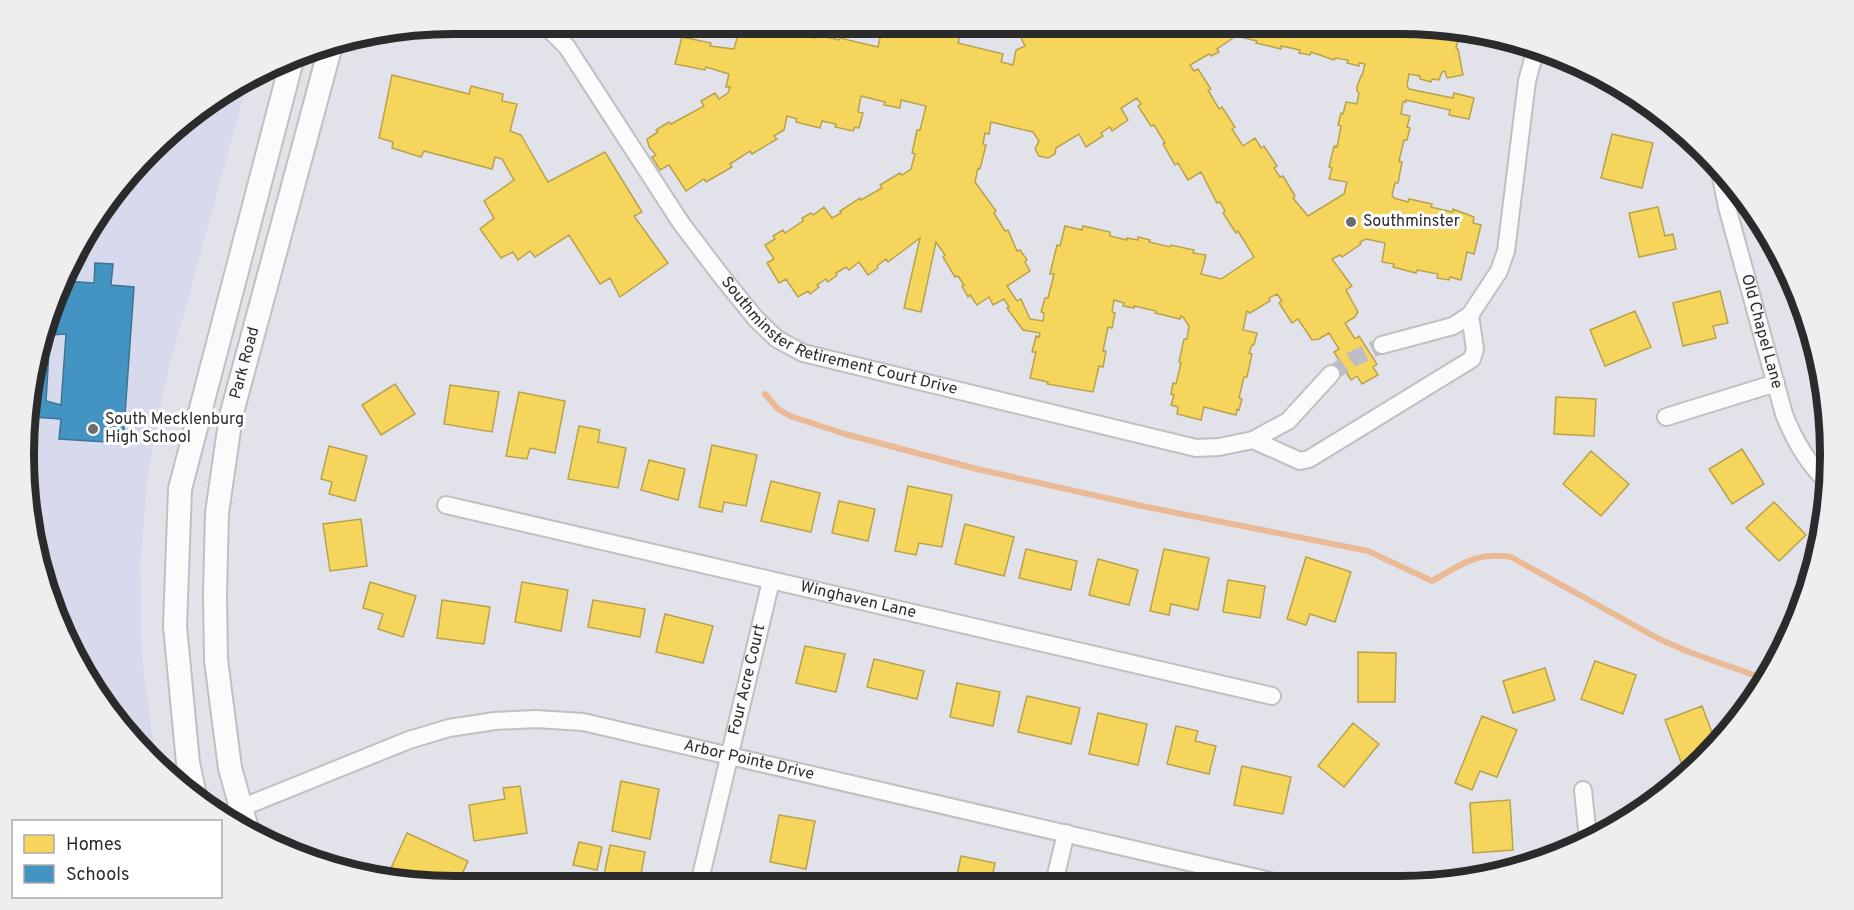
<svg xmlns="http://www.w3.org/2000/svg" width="1854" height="910" viewBox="0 0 1854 910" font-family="Overpass,sans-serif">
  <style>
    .education { fill: #d7daec }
    .homes { fill: #f6d55c; stroke: #b9a24d; stroke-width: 1.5; fill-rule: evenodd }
    .schools { fill: #4393c3; stroke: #3c7495; stroke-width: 1.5; fill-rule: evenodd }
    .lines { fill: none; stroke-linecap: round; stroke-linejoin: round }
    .stream { stroke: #eaba96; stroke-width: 6 }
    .minor-tunnel { stroke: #bdbec4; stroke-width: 16; stroke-dasharray: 16 8; stroke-linecap: butt }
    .minor-casing { stroke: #c0c0c0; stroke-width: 20 }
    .secondary-casing { stroke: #c0c0c0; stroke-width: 26 }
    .minor { stroke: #fbfbfc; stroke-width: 16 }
    .secondary { stroke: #fbfbfc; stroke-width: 22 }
    .poi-dot { fill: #6b6b6e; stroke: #fff; stroke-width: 2 }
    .labels { text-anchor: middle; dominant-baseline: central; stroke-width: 6; stroke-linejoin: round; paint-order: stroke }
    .poi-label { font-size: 16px; fill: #2b2b2b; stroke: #fff; text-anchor: start }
    .street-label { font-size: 16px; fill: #2b2b2b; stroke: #fff }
    .rim { fill: none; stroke: #2b2b2b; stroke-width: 8 }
  </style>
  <rect width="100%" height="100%" fill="#e2e3ea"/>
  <!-- education -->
  <path class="education" d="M247 84 165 383 148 474 140 566 142 658 156 764 150 760 68 645 28 511 32 371 82 239 131 171 192 113Z"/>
  <!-- homes -->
  <path class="homes" d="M737 24H808L806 36 815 38 816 35 839 40 840 38 878 47 883 24H944L962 28 958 43 1003 54 1001 62 1013 65 1016 50 1025 46 1019 34 1023 31 1021 25H1418L1417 27 1430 30 1431 27 1443 29 1442 32 1459 36 1456 48 1458 49 1463 75 1447 78 1445 71 1442 72 1439 80 1432 79 1431 82 1420 79V76L1409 74 1407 86 1409 89 1453 98 1454 93 1474 98 1469 119 1449 115 1450 110 1406 100V102H1403L1401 114 1410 116 1407 127 1410 128 1407 140H1404L1399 161 1402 162 1398 183H1395L1392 195 1394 198 1408 202 1409 199 1432 204 1431 207 1452 212 1453 209 1474 217 1473 223 1481 225 1474 254 1467 252 1461 280 1450 277 1449 280 1437 278 1438 274 1417 270 1416 273 1393 267 1394 264 1382 262 1385 243 1366 239 1360 242 1361 244 1342 257 1340 255 1332 259 1352 286 1346 290 1358 312 1355 317 1345 323 1355 339 1359 336 1377 364 1373 367 1378 375 1362 384 1357 376 1351 380 1334 352 1339 349 1329 333 1319 339 1312 340 1298 319 1292 323 1279 303 1282 301 1277 294 1269 298 1270 301 1250 313 1247 311 1243 330 1257 333 1254 345H1252L1249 353 1252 354 1247 377H1244L1239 398 1242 399 1239 410 1237 409 1236 415 1204 407 1201 420 1177 414 1178 407 1171 405 1174 395 1171 394 1173 383 1176 384 1181 363 1179 362 1184 339H1187L1189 326 1183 317 1181 316 1180 319 1155 313 1156 311 1134 306V308L1123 306 1124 303 1114 300 1112 312 1115 313 1112 328 1108 327 1103 351H1106L1103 367 1099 366 1093 392 1047 384 1048 382 1030 378 1036 352H1032L1036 336 1039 337 1040 333 1023 330 1007 308 1009 307 1004 299 993 305 989 297 977 305 970 295 968 297 962 286 964 285 958 276 955 277 943 257 945 255 936 242 921 312 904 308 920 238 888 262 886 259 877 266 878 268 868 275 859 262 849 270 846 267 836 273 837 275 828 282 826 279 817 285 819 287 810 294 808 291 798 297 786 279 779 283 767 263 774 259 765 245 775 239 773 236 783 230 785 233 803 221 802 218 811 213 813 215 824 207 832 218 841 213 840 211 860 198 861 200 882 188 880 185 900 173 902 175 911 169 915 154 912 153 917 130H920L926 106 901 100 900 108 884 105 885 102 861 96 858 112 863 113 859 128 855 127 853 131 835 127 836 124 822 121 820 128 796 122 797 119 787 116 784 130 774 136 777 139 752 154 750 151 730 164 732 167 706 182 704 179 686 191 669 165 660 170 652 157 656 155 649 147 647 139 658 132 656 130 669 122 671 124 704 106 701 101 715 93 719 99 728 93 730 87H726L729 74 706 67 705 70 675 64 682 37 711 43 710 46 734 49 739 31ZM1236 36 1257 41 1256 43 1281 49V46L1286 47 1300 50 1299 53 1310 55 1311 52 1334 60 1335 58 1348 60 1347 63 1359 66V63L1365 64 1362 76H1361L1357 87V91L1359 93 1357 104 1346 102 1343 114 1341 113 1338 125 1341 126 1337 147 1334 146 1329 167 1332 168 1329 179 1347 182 1344 194 1308 216 1293 198 1295 196 1283 176 1280 177 1274 168 1277 166 1264 146 1261 148 1255 138 1243 146 1232 129 1235 127 1222 107 1219 109 1208 90 1211 89 1198 69 1194 71 1190 65 1209 54 1211 56 1219 52 1217 49ZM1137 98 1141 104 1138 106 1151 126 1154 125 1165 143 1163 144 1175 165 1178 163 1188 180 1201 172 1217 203 1220 202 1225 211 1223 213 1236 233 1238 231 1254 257 1221 279 1201 274 1206 255 1193 253 1194 250 1171 245 1170 247 1149 242 1150 240 1138 237V240L1127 238V240L1110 236V232L1083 226 1082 230 1065 226 1060 246 1057 245 1050 274H1054L1048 298H1045L1041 312 1044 313 1043 321 1030 319 1021 299 1017 301 1007 286 1030 271 1025 262 1027 260 1020 250 1017 251 1008 230 1005 231 994 213 996 211 975 182 978 168 980 169 986 145 983 144 985 133 989 134 991 122 1033 132 1039 141 1035 149 1039 156 1048 158 1055 154 1056 148 1079 134 1086 147 1103 136 1101 133 1110 127 1112 131 1128 120 1121 108Z
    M392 75 469 94 471 86 503 94 502 101 517 104 510 131 521 135 548 182 605 152 642 212 634 216 668 263 620 297 610 278 600 284 569 235 535 257 530 251 518 260 513 252 501 258 480 229 494 218 484 201 514 180 502 159 495 157 492 169 424 151 421 157 392 148 393 142 379 138Z
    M1612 134 1653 143 1642 188 1601 178Z
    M1658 207 1665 236 1673 234 1676 249 1639 257 1629 213Z
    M1720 291 1728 323 1713 326 1716 338 1683 346 1673 303Z
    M1635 311 1651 347 1605 366 1590 330Z
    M395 384 415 414 381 435 362 405Z
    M450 385 499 392 492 432 444 424Z
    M519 392 565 401 555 453 530 448 527 459 506 456Z
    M1556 397 1596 399 1594 436 1554 434Z
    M579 426 600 430 598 442 626 448 618 488 568 479Z
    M712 445 757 455 746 506 724 502 722 512 699 507Z
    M329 446 367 456 355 501 329 494 332 482 321 479Z
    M1742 449 1764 484 1732 504 1709 469Z
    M1591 451 1629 484 1601 516 1563 484Z
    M649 460 685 469 678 500 641 490Z
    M771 481 820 493 811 532 761 521Z
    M908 486 952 495 942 547 919 543 916 555 895 551Z
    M839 501 875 509 868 541 832 533Z
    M1774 502 1806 535 1779 561 1746 528Z
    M361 519 367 566 330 571 323 524Z
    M965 524 1014 537 1004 576 955 564Z
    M1026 549 1077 561 1071 590 1019 578Z
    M1164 549 1209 558 1198 610 1171 604 1169 615 1150 611Z
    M1306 557 1351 572 1335 622 1310 614 1306 625 1287 619Z
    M1817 557 1815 566 1808 585 1798 576Z
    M1098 559 1138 570 1129 605 1089 595Z
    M1228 580 1265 586 1260 618 1223 612Z
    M370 582 416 596 403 637 378 629 383 614 363 608Z
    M522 582 568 590 561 631 515 622Z
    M442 600 490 607 484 644 437 638Z
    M593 600 645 609 640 637 588 627Z
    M665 614 713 626 703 663 656 652Z
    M805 646 845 654 836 692 796 683Z
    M1358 652 1396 653 1395 702H1358Z
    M874 659 924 671 917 699 867 687Z
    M1595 661 1636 675 1623 714 1581 699Z
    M1545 668 1555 700 1513 713 1503 681Z
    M957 683 1000 692 993 726 950 717Z
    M1027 696 1080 708 1071 744 1018 732Z
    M1702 706 1716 743 1697 761 1683 767 1665 720Z
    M1098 713 1147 724 1138 765 1089 754Z
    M1482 716 1517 730 1497 777 1480 771 1472 790 1455 783Z
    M1353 723 1379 744 1344 787 1318 766Z
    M1176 726 1198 731 1195 741 1216 746 1209 774 1167 764Z
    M1242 766 1291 777 1283 814 1234 805Z
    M621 781 659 789 650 839 612 831Z
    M520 786 527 833 474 841 469 805 505 799 503 788Z
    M1510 800 1513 850 1473 853 1470 803Z
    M779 815 815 821 806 869 770 862Z
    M407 833 468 861 457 885 442 879 440 885H427L387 877Z
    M579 842 602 847 597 870 573 865Z
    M610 845 645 852 639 885H602Z
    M961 856 995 863 991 884H940L942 873 957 875Z
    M771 873 810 883V884H768Z"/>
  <!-- schools -->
  <path class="schools" d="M140 162 139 180 125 179 131 171Z
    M95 263 113 264 111 285 134 287 123 443 59 439 61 419 33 417 38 357 66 281 94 283ZM66 334 61 405 46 401 50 335Z"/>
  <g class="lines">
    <!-- stream -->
    <path class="stream" d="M765 394 778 409 790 416 845 434 977 469 1142 506 1368 551 1432 581C1460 565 1477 551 1511 557L1659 639 1689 652 1765 679"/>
    <!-- minor-tunnel -->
    <path class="minor-tunnel" d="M1331 374 1353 359 1382 345"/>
    <!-- minor casing -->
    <g class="minor-casing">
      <g id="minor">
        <path id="s1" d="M544 24 567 47 681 223 722 277 756 319 777 339 803 353 1196 448 1219 447 1253 440"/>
        <path id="s2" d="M1719 167 1727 207 1784 414C1794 440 1809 465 1829 484"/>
        <path d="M1470 315 1499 271 1506 251 1527 81 1536 48"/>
        <path d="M1331 374 1288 421 1253 440 1300 461 1309 459 1472 359 1475 349 1470 315 1453 326 1382 345"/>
        <path d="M1666 417 1776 383"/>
        <path id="s3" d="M446 505 1272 696"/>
        <path d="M1583 790 1588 839"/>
        <path id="s4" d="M226 814 409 740 449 728 495 721 536 719 583 722 1279 883"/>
        <path d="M1054 883 1066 833"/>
        <path id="s5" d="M699 884 771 581"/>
      </g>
    </g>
    <!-- secondary casing -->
    <g class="secondary-casing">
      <g id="secondary">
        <path d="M194 791 188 763 175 626 180 489 292 60"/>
        <path id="s6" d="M247 829 230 768 216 660 215 595 217 513 231 416 331 45"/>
      </g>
    </g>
    <!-- minor -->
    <use href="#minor" class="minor"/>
    <!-- secondary -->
    <use href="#secondary" class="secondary"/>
  </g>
  <!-- markers -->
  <g class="poi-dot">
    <circle cx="1351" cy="222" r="6"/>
    <circle cx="93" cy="429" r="6"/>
  </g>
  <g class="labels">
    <!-- poi labels -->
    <g class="poi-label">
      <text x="1363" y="222">Southminster</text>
      <text x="105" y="420">South Mecklenburg<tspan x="105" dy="18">High School</tspan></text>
    </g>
    <!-- street labels -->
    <g class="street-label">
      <text stroke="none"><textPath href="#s2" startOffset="170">Old Chapel Lane</textPath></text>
      <text stroke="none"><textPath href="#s1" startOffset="447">Southminster Retirement Court Drive</textPath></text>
      <text stroke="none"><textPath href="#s6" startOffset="472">Park Road</textPath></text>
      <text stroke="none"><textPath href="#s3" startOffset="423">Winghaven Lane</textPath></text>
      <text stroke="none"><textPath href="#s5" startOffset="210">Four Acre Court</textPath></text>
      <text stroke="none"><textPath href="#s4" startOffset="544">Arbor Pointe Drive</textPath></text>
    </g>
  </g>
  <!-- crop -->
  <path d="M0 0H1854V910H0ZM454 34H1400A420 420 0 0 1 1820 454V456A420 420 0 0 1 1400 876H454A420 420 0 0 1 34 456V454A420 420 0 0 1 454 34Z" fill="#eee" fill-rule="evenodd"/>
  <path class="rim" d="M454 34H1400A420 420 0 0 1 1820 454V456A420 420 0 0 1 1400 876H454A420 420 0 0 1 34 456V454A420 420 0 0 1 454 34Z"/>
  <!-- legend -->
  <rect x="12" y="820" width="210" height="78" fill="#ffffff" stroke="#aaaaaa" stroke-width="1.5"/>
  <rect x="24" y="835" width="30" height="18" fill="#f6d55c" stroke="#aaaaaa" stroke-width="1.5"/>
  <text x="66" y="850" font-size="18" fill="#2b2b2b">Homes</text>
  <rect x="24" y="865" width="30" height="18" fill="#4393c3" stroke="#aaaaaa" stroke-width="1.5"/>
  <text x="66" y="880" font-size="18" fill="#2b2b2b">Schools</text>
</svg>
